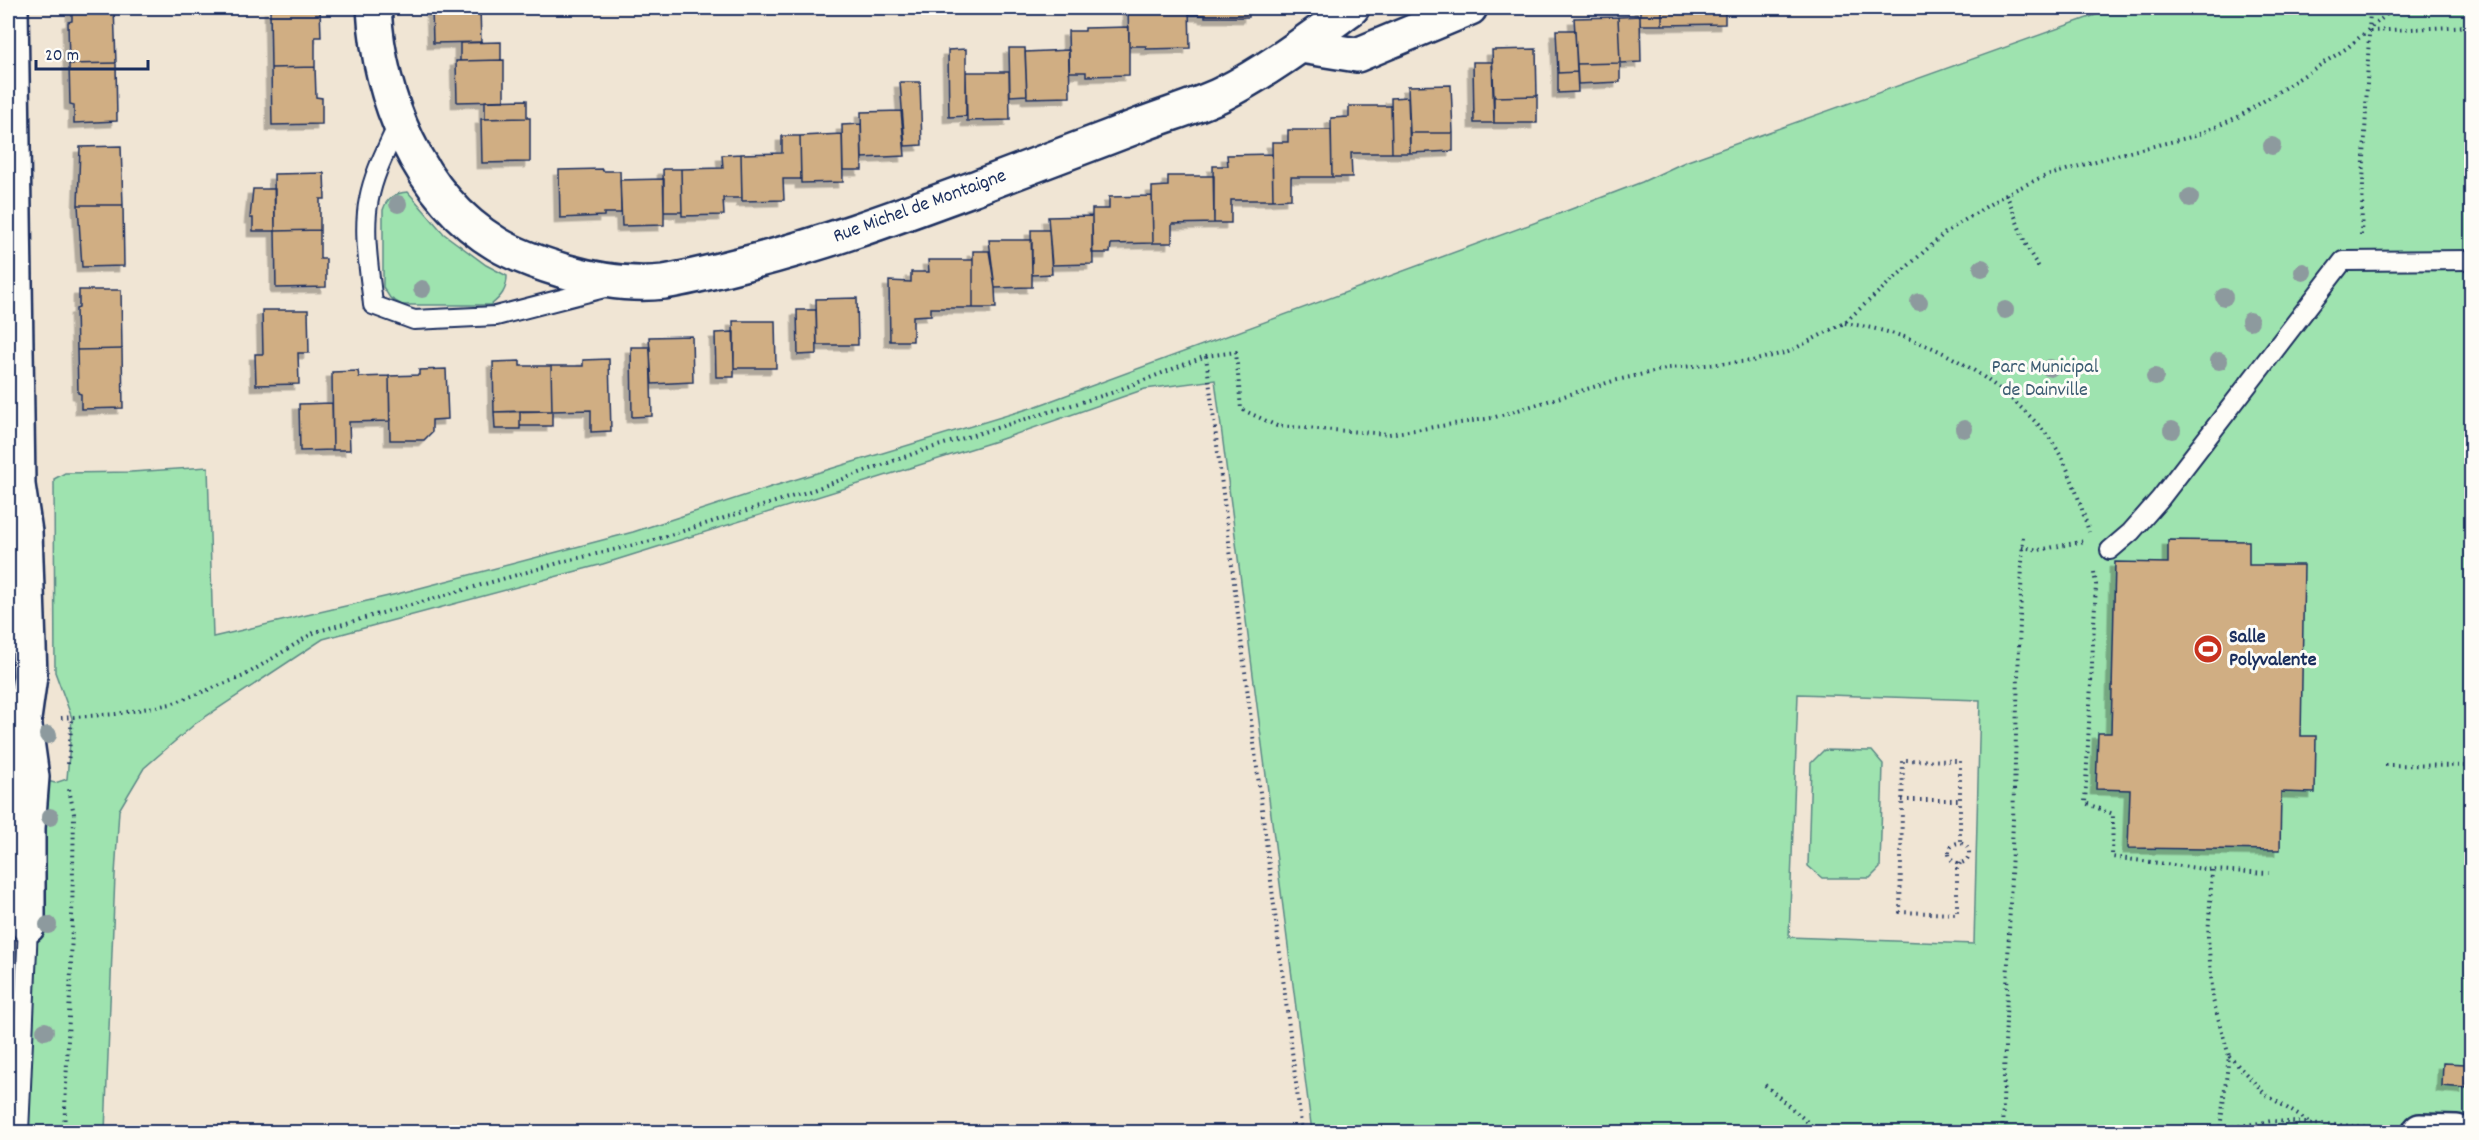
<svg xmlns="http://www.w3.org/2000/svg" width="2479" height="1140" viewBox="0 0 2479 1140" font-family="Dekko,sans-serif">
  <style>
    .green { fill: #9ee3af; stroke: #5c8986; stroke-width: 1.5; fill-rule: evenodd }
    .building { fill: #d0ae83; stroke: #1b2f5e; stroke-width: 1.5; filter: url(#shadow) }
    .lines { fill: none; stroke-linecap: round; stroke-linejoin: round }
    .service-casing { stroke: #1b2f5e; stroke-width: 22 }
    .minor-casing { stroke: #1b2f5e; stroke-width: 38 }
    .path { stroke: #1b2f5e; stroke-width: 4; stroke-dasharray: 1.5 4.5; stroke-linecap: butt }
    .service { stroke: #fdfcf7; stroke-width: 18 }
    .minor { stroke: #fdfcf7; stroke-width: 33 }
    .tree { fill: #8d9a9e }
    .labels { text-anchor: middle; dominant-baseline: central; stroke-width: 6; stroke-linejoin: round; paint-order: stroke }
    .street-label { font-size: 20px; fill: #1b2f5e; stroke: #fdfcf7 }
    .park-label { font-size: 20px; fill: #3c5c72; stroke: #fdfcf7 }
    .poi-label { font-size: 20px; font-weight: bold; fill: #1b2f5e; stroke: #fdfcf7; text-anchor: start }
  </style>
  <defs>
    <filter id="shadow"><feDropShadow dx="-5.5" dy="5.5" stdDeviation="0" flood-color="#0004"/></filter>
  </defs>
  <rect width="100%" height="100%" fill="#f0e5d4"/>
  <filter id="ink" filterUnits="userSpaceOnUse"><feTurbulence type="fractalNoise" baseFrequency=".0167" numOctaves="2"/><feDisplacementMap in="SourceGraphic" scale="12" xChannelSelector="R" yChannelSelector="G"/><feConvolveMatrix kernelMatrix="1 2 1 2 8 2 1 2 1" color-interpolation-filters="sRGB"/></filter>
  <g filter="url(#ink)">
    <!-- green -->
    <path class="green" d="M2115 8H2471V1132H1312L1215 380 1145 389 996 441 603 564 323 639 196 723 144 768 119 810 115 875 105 1132H19L32 777 55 783 67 779 72 718 55 672 54 479 65 473 131 472 208 467 213 637 397 594 633 532 774 486 1034 407 1561 213 1642 182 1685 162ZM1798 694 1980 700 1974 944 1789 937Z
      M408 192 444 234 486 265 507 276C507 290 501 297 491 305H402L390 298 383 287V210C387 197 395 193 408 192Z
      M1824 750 1872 751 1883 764 1880 868 1870 878H1822L1808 866 1811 763Z"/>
    <!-- building -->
    <path class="building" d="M72 8H114L116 63 69 64 68 22 72 21Z
      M432 8H480L481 42 433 43Z
      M1128 8H1189L1190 48 1146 49V46H1129Z
      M1189 8H1249V17H1205V15H1189Z
      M1640 8H1662V25H1640Z
      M1662 8H1725V24L1662 25Z
      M270 9H320L321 37H315V67L271 68Z
      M1640 16 1641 62 1620 63 1618 17Z
      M1618 17 1620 63 1577 64 1574 18Z
      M1129 27V75L1086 76V72H1069L1068 31H1085V28Z
      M1556 30H1575L1577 72 1558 73Z
      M501 42V60L460 61V43Z
      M1009 48H1025L1027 95 1010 96Z
      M966 49V116L949 117 948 50Z
      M1536 49 1537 96 1494 97 1492 50Z
      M1069 50 1070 97 1027 98 1025 52Z
      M504 60V101L457 102 456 61Z
      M1473 62H1492L1494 123H1474Z
      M116 63 117 121 74 123V105L70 104 69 64Z
      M1620 63V82L1578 84 1577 64Z
      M315 67 316 97 322 98V124L272 125 271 68Z
      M966 72H1009L1010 120 967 121Z
      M1577 72 1578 92 1558 93V73Z
      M900 82H920L922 145 905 146Z
      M1451 85 1453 133H1410L1408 86Z
      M1537 96V123H1494V97Z
      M1408 97 1410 153H1392L1391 98Z
      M527 100V118L485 119V101Z
      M1349 106H1391L1392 153H1351L1352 177H1332L1331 118 1349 117Z
      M901 111 905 156 862 158 861 112Z
      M527 118H530V162L482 163 481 119Z
      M861 124 862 170H843L842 125Z
      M1288 130H1331L1332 177H1291V199L1273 200 1272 142H1288Z
      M1410 133H1453V151L1410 153Z
      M842 134 843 182 801 183 800 136Z
      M782 136H800L801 179H783L784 200 742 201 741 154 782 153Z
      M121 146 123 205H78L80 147Z
      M741 154 742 198H723L724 215 682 216 681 169 723 168 722 155Z
      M1272 154 1273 200H1231V223H1214L1213 166H1228L1227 155Z
      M602 169 603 171H620L621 213H604V216L560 218 559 170Z
      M663 169H681L682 212H664Z
      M324 173 325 199H320V230L275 231 274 174Z
      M1168 176H1214V223L1172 224V243H1153L1152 187 1168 186Z
      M664 179V225L622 226 620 180Z
      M253 189H275V231H253V218H250Z
      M1152 196 1153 243 1111 244 1110 253H1092V209H1109V197Z
      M78 205H123L124 266 82 267Z
      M1092 216 1093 264 1052 265 1048 217Z
      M320 230V259H326V287L276 288 275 231Z
      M1031 230H1049L1052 274 1032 275Z
      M989 240H1032V287L995 288Z
      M973 251H989L995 288 996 308H973Z
      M928 260H973V308H931V315L913 316V341H890L889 281 911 282V272H929Z
      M79 290H121L122 349 77 350 76 309 79 308Z
      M857 298 858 345H817L816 299Z
      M262 310H308L309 353H298L299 384 256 385 255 354H263Z
      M797 310H816L817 354 798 355Z
      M733 321H775L776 368H734Z
      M734 332V377H716L715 333Z
      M692 336 693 382 652 384 649 337Z
      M631 347H650L652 416 632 417Z
      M122 349 123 408 81 409V394L78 393 77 350Z
      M609 359 611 431 591 432V410L552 411 551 366H583V360Z
      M520 361V366H551L552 411 494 412 493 362Z
      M446 369 448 419 432 420V432L424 440H390L389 376 419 375V370Z
      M358 371 359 377 389 376 390 421 349 422 350 450H333L332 372Z
      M332 403 333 450 300 451 299 404Z
      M520 411H552V426H520Z
      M520 411V429H495L494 412Z
      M2168 540 2249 541V565H2304L2301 736H2316L2315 793 2281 792 2280 850 2128 848 2130 790 2096 789 2098 733H2111L2115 562 2168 563Z
      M2443 1063 2466 1064V1088L2442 1086Z"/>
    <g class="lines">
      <!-- service casing -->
      <g class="service-casing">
        <path id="service" d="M399 122C388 147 374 172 369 199 362 232 370 273 373 305L414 320 496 316 608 287
          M2110 550 2131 532 2160 499 2343 261 2472 260
          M19 1132 28 926"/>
      </g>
      <!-- minor casing -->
      <g class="minor-casing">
        <path id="minor" d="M11 8 18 485 25 532 30 676 24 719 32 777 28 828V926
          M374 8C379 96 417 196 497 244 517 256 541 264 564 271 596 280 631 286 664 282 688 278 712 272 735 266 819 246 899 216 980 186 1035 165 1089 145 1143 124 1169 114 1197 106 1222 94 1268 71 1311 38 1352 8
          M1301 46 1357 55 1470 8
          M2420 1131 2457 1132"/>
      </g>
      <!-- path -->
      <path class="path" d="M2370 31 2472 26
        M2006 194C2018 220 2022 244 2039 267
        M2361 235 2370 8
        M1845 323C1914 334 1964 357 2016 403 2031 417 2048 433 2058 451 2072 475 2081 506 2089 532
        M1206 356 1302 1132
        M2022 547 2039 550 2085 541
        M2094 572 2096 584 2085 803 2113 814 2112 857 2212 870 2269 873
        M61 718 116 714 171 704 244 676 315 632 566 561 651 541 810 491 918 452 1111 393 1206 356 1236 352 1241 409 1277 426 1389 434 1492 418 1613 381 1670 368 1752 361 1788 352 1844 323 1946 232 2006 194 2040 178 2112 156 2195 136 2240 116 2347 48 2394 8
        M68 764 72 718
        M2385 765 2472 766
        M1902 800H1959
        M1949 853a10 10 0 1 1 20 0a10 10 0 1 1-20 0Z
        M1960 863 1957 869V914L1900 912 1903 760 1960 761V843
        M2212 870 2208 937 2213 1000 2229 1056 2220 1129
        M2229 1056 2265 1094 2309 1122
        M1765 1085 1819 1132
        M64 1132 71 970 74 814 69 789
        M2002 1132 2023 535
        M2216 1132 2220 1129 2272 1121 2386 1128"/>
      <!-- service -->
      <use href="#service" class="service"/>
      <!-- minor -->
      <use href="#minor" class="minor"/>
    </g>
    <!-- trees -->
    <g class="tree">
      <circle cx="2272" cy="146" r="9"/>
      <circle cx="2190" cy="198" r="9"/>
      <circle cx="398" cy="204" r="9"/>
      <circle cx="1982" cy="268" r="9"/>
      <circle cx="2303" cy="272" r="9"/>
      <circle cx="422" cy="289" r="9"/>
      <circle cx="2224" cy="297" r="9"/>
      <circle cx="1919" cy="302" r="9"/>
      <circle cx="2005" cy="310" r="9"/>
      <circle cx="2250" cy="321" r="9"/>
      <circle cx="2219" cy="361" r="9"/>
      <circle cx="2050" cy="368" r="9"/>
      <circle cx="2155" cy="377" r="9"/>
      <circle cx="1964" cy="429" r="9"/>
      <circle cx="2172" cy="430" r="9"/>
      <circle cx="48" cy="735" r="9"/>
      <circle cx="50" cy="817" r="9"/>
      <circle cx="48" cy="925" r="9"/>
      <circle cx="45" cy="1031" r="9"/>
    </g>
  </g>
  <!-- icons -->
  <defs>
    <g id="stadium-disc" transform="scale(1.5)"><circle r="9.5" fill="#c8321e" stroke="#fdfcf7"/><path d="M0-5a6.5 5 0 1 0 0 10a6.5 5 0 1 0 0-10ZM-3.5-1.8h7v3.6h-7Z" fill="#fff"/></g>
  </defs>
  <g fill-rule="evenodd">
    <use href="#stadium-disc" x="2208" y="649"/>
  </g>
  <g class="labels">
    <!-- street labels -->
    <g class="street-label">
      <text transform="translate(920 207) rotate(-20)">Rue Michel de Montaigne</text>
    </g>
    <!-- park labels -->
    <g class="park-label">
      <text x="2045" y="368">Parc Municipal<tspan x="2045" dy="23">de Dainville</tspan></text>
    </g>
    <!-- poi labels -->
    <g class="poi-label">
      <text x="2229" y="638">Salle<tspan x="2229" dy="23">Polyvalente</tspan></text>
    </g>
  </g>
  <!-- margin -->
  <rect width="2479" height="1140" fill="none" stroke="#fdfcf7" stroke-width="30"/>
  <rect x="15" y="15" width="2449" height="1110" fill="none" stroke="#1b2f5e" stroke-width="2" filter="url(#ink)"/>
  <!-- scale -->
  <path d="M36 60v9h112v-9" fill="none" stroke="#1b2f5e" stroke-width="3"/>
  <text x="45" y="60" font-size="18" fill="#1b2f5e" stroke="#fdfcf7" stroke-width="4.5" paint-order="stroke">20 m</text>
</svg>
